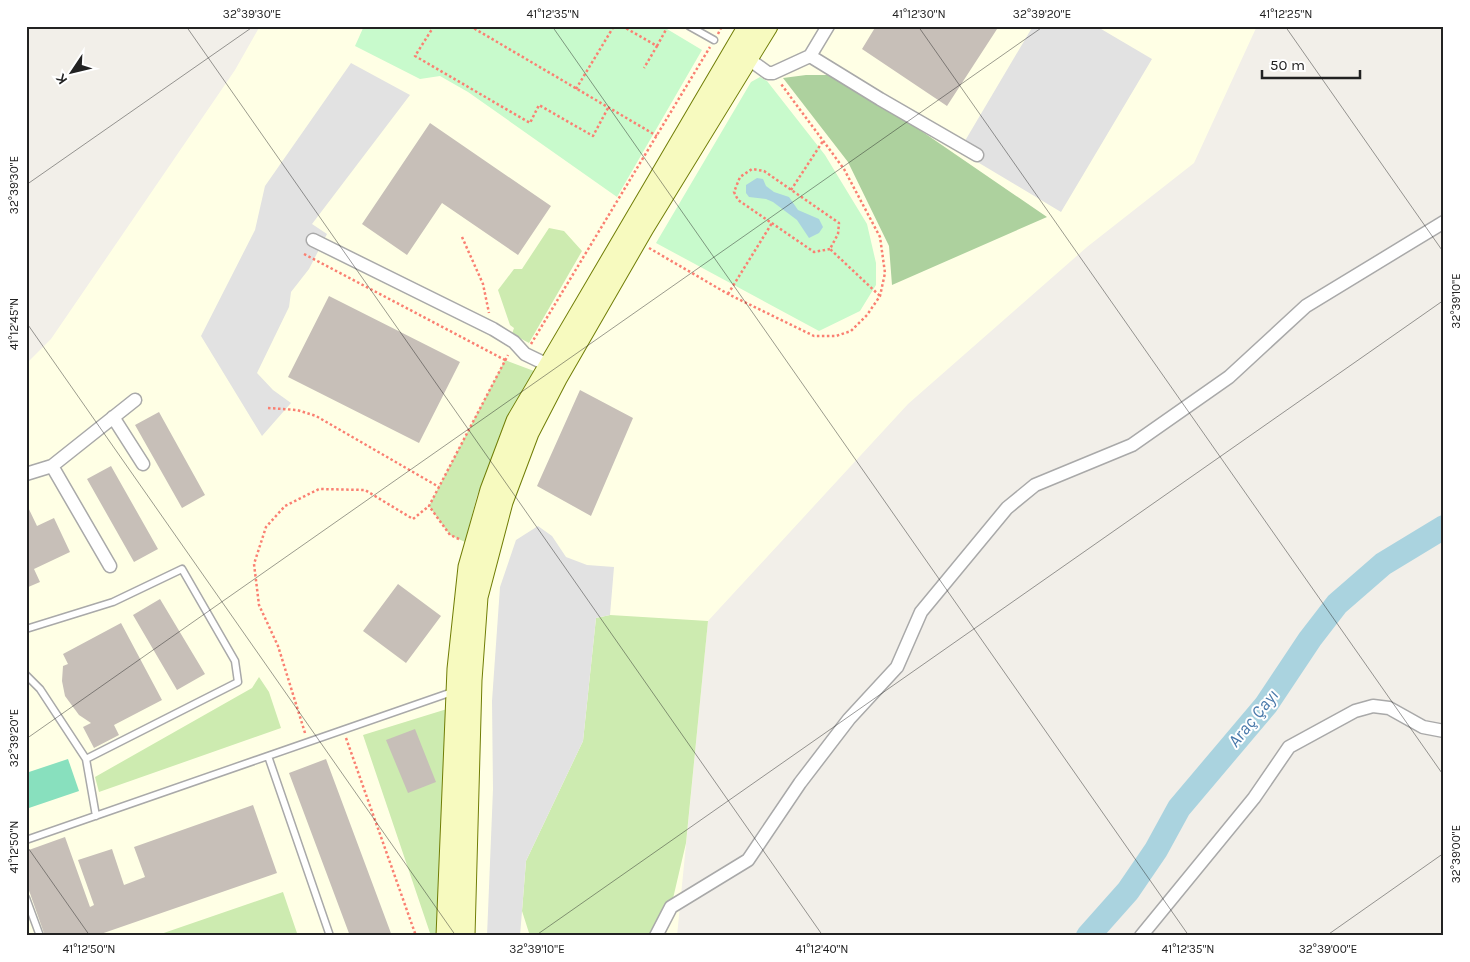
<svg xmlns="http://www.w3.org/2000/svg" width="1470" height="962" viewBox="0 0 1470 962" font-family="Karla,sans-serif">
  <style>
    .education { fill: #ffffe5 }
    .grass { fill: #cdebb0 }
    .forest { fill: #add19e }
    .park { fill: #c8facc }
    .pitch { fill: #88e0be }
    .parking { fill: #e2e2e2 }
    .water { fill: #aad3df }
    .lines { fill: none; stroke-linecap: round; stroke-linejoin: round }
    .river { stroke: #aad3df; stroke-width: 24 }
    .building { fill: #c7bfb8 }
    .service-casing { stroke: #a9a9a9; stroke-width: 9 }
    .minor-casing { stroke: #a9a9a9; stroke-width: 15 }
    .secondary-casing { stroke: #707d05; stroke-width: 21 }
    .path { stroke: #fa8072; stroke-width: 2.5; stroke-dasharray: 2.5 2.5; stroke-linecap: butt }
    .service { stroke: #fff; stroke-width: 6 }
    .minor { stroke: #fff; stroke-width: 12 }
    .secondary { stroke: #f7fabf; stroke-width: 19 }
    .ticks { fill: none; stroke: #222; stroke-width: 1; stroke-opacity: 0.45 }
    .labels { text-anchor: middle; dominant-baseline: central; stroke-width: 4; stroke-linejoin: round; paint-order: stroke }
    .water-label { font-size: 18px; font-style: italic; fill: #4a7aab; stroke: #fff }
    .neatline { fill: none; stroke: #222; stroke-width: 2 }
    .ticks-label { font-size: 12px; text-anchor: middle; fill: #222 }
  </style>
  <rect width="100%" height="100%" fill="#f2efe9"/>
  <!-- education -->
  <path class="education" d="M260 26H1257L1194 163 1087 247 908 404 708 621 677 936H26V364L51 339 235 70Z"/>
  <!-- grass -->
  <path class="grass" d="M549 228 564 231 582 251 529 343 512 334 514 328 510 325 498 290 514 269H522Z
    M505 360 534 371 506 420 477 496 465 542 450 535 429 506Z
    M610 615 708 621 686 843 671 907 656 936H530L522 911 526 861 583 741 596 618Z
    M259 677 269 692 281 728 99 792 95 777 252 688Z
    M447 709 440 936H431L363 735Z
    M283 892 298 936H155Z"/>
  <!-- forest -->
  <path class="forest" d="M806 75H830L917 128 1047 217 892 285 889 246 848 162 783 78Z"/>
  <!-- park -->
  <path class="park" d="M364 26H662L702 50 617 197 468 92 440 76 420 79 355 46Z
    M760 77 767 81 825 155 867 224 876 263V285L860 311 819 331 656 243 751 82Z"/>
  <!-- pitch -->
  <path class="pitch" d="M68 759 79 791 26 809V773Z"/>
  <!-- parking -->
  <path class="parking" d="M1033 26H1096L1152 59 1061 212 959 151Z
    M351 63 410 95 312 224 327 234 309 269 291 292 289 307 257 373 273 390 291 403 262 436 201 336 255 230 265 186Z
    M538 526 552 536 566 557 587 565 614 567 610 615 596 618 583 741 526 861 520 936H487L493 789 492 701 500 587 516 540Z"/>
  <!-- water -->
  <path class="water" d="M757 178 763 179 766 186 774 192 789 197 798 210 819 219 823 227 819 233 809 238 797 220 773 202 766 199 749 197 746 193V185Z"/>
  <g class="lines">
    <!-- river -->
    <path class="river" d="M1088 936 1128 891 1156 850 1179 808 1266 705 1310 639 1337 604 1383 564 1444 527"/>
  </g>
  <!-- building -->
  <path class="building" d="M876 26H999L947 106 862 49Z
    M430 123 551 206 518 255 442 203 407 255 362 224Z
    M329 296 460 362 419 443 288 377Z
    M580 390 633 418 591 516 537 486Z
    M159 412 205 495 182 508 135 425Z
    M111 466 158 549 134 562 87 479Z
    M26 503 37 526 54 518 70 552 34 569 40 582 26 588Z
    M398 584 441 616 406 663 363 631Z
    M160 599 205 674 177 690 133 615Z
    M121 623 162 700 114 725 119 735 94 748 83 727 91 723 79 715 65 696 62 681 63 666 68 664 63 654Z
    M415 729 436 782 408 793 386 740Z
    M326 759 392 936H350L289 773Z
    M253 805 277 873 95 936H45L26 882V851L65 837 90 907 94 905 78 860 112 849 124 885 145 877 134 847Z"/>
  <g class="lines">
    <!-- service casing -->
    <g class="service-casing">
      <path id="service" d="M689 26 714 40
        M26 629 113 602 182 569 235 661 238 682 86 759
        M26 675 40 689 86 759 96 816
        M268 756 330 936
        M26 840 455 691
        M26 898 40 936"/>
    </g>
    <!-- minor casing -->
    <g class="minor-casing">
      <path id="minor" d="M743 55 768 73H773L810 56 828 26
        M810 56 880 99 977 155
        M313 240 493 329 514 342 525 354 554 368
        M113 417 143 464
        M52 466 110 566
        M26 474 52 466 135 400
        M656 936 671 907 748 860 800 783 849 719 897 667 921 612 1007 508 1035 485 1132 445 1229 377 1306 306 1444 222
        M1141 936 1254 798 1289 747 1355 711 1373 706 1389 708 1423 727 1444 731"/>
    </g>
    <!-- secondary casing -->
    <g class="secondary-casing">
      <path id="secondary" d="M446 936 457 669 468 567 490 490 516 421 748 26
        M465 936 472 680 478 597 503 502 529 433 558 377 644 228 768 26"/>
    </g>
    <!-- path -->
    <path class="path" d="M434 26 415 56 530 123 539 105 593 136 608 108
      M470 26 657 136
      M622 26 657 46 644 68
      M718 34 722 26
      M657 46 668 26
      M576 89 614 26
      M791 190 823 141
      M462 237 483 284 489 313
      M649 248 728 294 814 336H836L851 331 867 315 880 296 885 273 880 237 844 169 781 84
      M830 249 814 252 738 200 734 192 740 177 752 169 764 171 839 223 838 234 830 249 880 296
      M304 254 505 360
      M728 294 772 223
      M531 344 710 47
      M268 408 297 410 316 416 439 487
      M459 539 450 535 429 506 508 355
      M305 733 278 646 259 605 254 564 266 527 285 506 319 489 365 490 413 519 429 506
      M346 738 416 936"/>
    <!-- service -->
    <use href="#service" class="service"/>
    <!-- minor -->
    <use href="#minor" class="minor"/>
    <!-- secondary -->
    <use href="#secondary" class="secondary"/>
  </g>
  <!-- ticks -->
  <path class="ticks" d="M186 26 823 936M552 26 1189 936M918 26 1444 776M1285 26 1444 253M26 185 254 26M26 322 456 936M26 739 1044 26M26 845 90 936M535 936 1444 300M1326 936 1444 853"/>
  <g class="labels">
    <!-- water labels -->
    <g class="water-label">
      <text transform="translate(1253 718) rotate(-51)">Araç Çayı</text>
    </g>
  </g>
  <!-- border -->
  <rect width="1470" height="962" fill="none" stroke="#ffffff" stroke-width="55"/>
  <!-- north arrow -->
  <g transform="translate(72 72) rotate(235)" stroke="#ffffff" stroke-width="4" paint-order="stroke">
  <path d="M0-4L9 19L0 12L-9 19Z" fill="#222222"/>
  <text y="-8" font-size="14" font-weight="bold" text-anchor="middle" fill="#222222">K</text>
  </g>
  <!-- scale -->
  <path d="M1262 70v8h98v-8" fill="none" stroke="#222222" stroke-width="2.5"/>
  <text x="1270" y="70" font-size="15" fill="#222222" stroke="#ffffff" stroke-width="4" paint-order="stroke">50 m</text>
  <rect x="28" y="28" width="1414" height="906" class="neatline"/>
  <g class="ticks-label">
    <text x="252" y="18">32°39'30"E</text>
    <text x="553" y="18">41°12'35"N</text>
    <text x="919" y="18">41°12'30"N</text>
    <text x="1042" y="18">32°39'20"E</text>
    <text x="1286" y="18">41°12'25"N</text>
    <text transform="translate(14 185) rotate(-90)" y="4">32°39'30"E</text>
    <text transform="translate(1456 301) rotate(-90)" y="4">32°39'10"E</text>
    <text transform="translate(14 324) rotate(-90)" y="4">41°12'45"N</text>
    <text transform="translate(14 738) rotate(-90)" y="4">32°39'20"E</text>
    <text transform="translate(14 847) rotate(-90)" y="4">41°12'50"N</text>
    <text transform="translate(1456 854) rotate(-90)" y="4">32°39'00"E</text>
    <text x="89" y="953">41°12'50"N</text>
    <text x="537" y="953">32°39'10"E</text>
    <text x="822" y="953">41°12'40"N</text>
    <text x="1188" y="953">41°12'35"N</text>
    <text x="1328" y="953">32°39'00"E</text>
  </g>
</svg>
